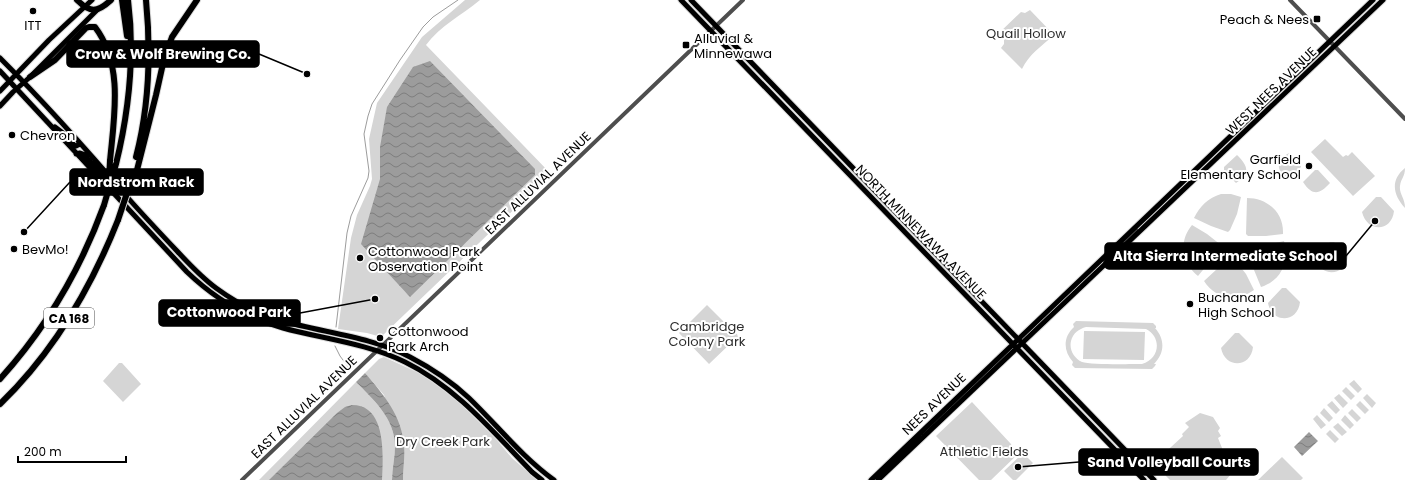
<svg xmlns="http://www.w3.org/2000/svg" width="1405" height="480" viewBox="0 0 1405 480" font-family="Poppins,sans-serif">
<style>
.green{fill:#d5d5d5;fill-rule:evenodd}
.water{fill:url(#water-waves)}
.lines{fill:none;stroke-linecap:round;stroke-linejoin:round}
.stream{stroke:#9c9c9c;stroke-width:1}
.major-casing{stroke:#dbdbdb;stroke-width:7}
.highway-casing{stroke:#dbdbdb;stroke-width:8}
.minor{stroke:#4e4e4e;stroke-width:4}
.major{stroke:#000;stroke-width:5}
.highway{stroke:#000;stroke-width:6}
.highway-bridge-casing{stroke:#dbdbdb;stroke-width:8;stroke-linecap:butt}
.highway-bridge{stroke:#000;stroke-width:6}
.poi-dot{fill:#000;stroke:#fff;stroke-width:1.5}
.labels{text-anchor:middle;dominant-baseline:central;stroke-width:4;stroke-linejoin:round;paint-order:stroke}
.shield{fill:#fff;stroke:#4c4c4c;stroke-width:1}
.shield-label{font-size:12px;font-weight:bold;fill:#000}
.poi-label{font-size:13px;fill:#000;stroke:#fff;text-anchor:start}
.park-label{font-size:13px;fill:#2c2c2c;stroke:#fff}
.street-label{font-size:13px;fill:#000;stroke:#fff}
.leader{fill:none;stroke:#000;stroke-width:1.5}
.callout-dot{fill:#000;stroke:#fff;stroke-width:1.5}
.callout{fill:#000;stroke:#000;stroke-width:1.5}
.callout-label{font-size:14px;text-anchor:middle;font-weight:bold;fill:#fff}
</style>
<defs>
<pattern id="water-waves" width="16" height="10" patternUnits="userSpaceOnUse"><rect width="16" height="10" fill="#9c9c9c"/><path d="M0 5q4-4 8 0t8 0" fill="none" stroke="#7d7d7d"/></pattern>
</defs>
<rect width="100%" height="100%" fill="#fff"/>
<path class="green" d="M465 0H480C462 15 440 26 426 45L551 174 381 337 367 333 338 329 351 238 357 215 370 186 372 179 369 139 377 103 422 37Z
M1030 10 1054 35C1042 46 1029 54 1022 69L1001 48 1004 44V39L998 34 1021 12 1025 13Z
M1325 139 1343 157 1346 155 1348 156 1352 152 1375 176 1353 196 1311 152Z
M1289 153 1301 166 1300 169 1288 180C1277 170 1274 162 1289 153Z
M1237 155C1248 166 1251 173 1236 183L1224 171V167Z
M1405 168C1405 177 1401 178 1400 186 1399 194 1405 198 1405 208 1393 195 1390 180 1405 168Z
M1315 170H1318L1330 183C1320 194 1313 197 1303 182Z
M1221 194H1231L1241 197 1237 214 1230 230 1228 232 1211 226 1194 218C1200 206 1208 198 1221 194Z
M1376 197H1381L1394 211C1392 232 1367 233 1362 212Z
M1247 198C1267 198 1284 212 1283 234L1266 236H1248L1246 234Z
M1192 225 1207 234 1221 245V248L1198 276C1182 263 1178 242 1192 225Z
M1284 241C1290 261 1281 281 1261 287L1254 270 1248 254 1250 251 1267 245Z
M1330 242H1334L1348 256C1345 277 1320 278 1315 257Z
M1232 260H1235L1246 274 1254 290C1237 302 1215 299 1204 281L1217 269Z
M1282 288H1286L1300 302C1298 323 1272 324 1268 303Z
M707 305 733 331 737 334 738 337 737 340 732 342 709 364 679 333Z
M1076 321 1153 323 1156 326V328H1155C1165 339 1165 353 1154 364H1156L1155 366 1152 369 1075 368 1072 365 1073 362C1063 351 1063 337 1074 327L1073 324ZM1086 327 1146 329C1162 337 1160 359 1142 364 1131 364 1090 365 1082 362 1074 358 1069 350 1071 341 1073 333 1079 329 1086 327Z
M1084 331 1145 332 1144 360 1083 359Z
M1235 333H1239L1253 347C1251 368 1225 369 1221 348Z
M384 357 421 374 456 399 495 438 512 458 537 480H403L404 446 384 395 365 373 379 359Z
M119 363H122L141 384 123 402 103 381Z
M1354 380 1362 389 1358 393 1349 384Z
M356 382C373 399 395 419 395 446 395 457 392 469 392 480H259Z
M1346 387 1355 396 1351 400 1342 391Z
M1339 394 1348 403 1343 408 1334 398Z
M1367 394 1376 403 1372 408 1363 398Z
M1332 401 1340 410 1336 414 1327 405Z
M1360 401 1369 410 1365 414 1356 405Z
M972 402 1011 444 1012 447 1018 454 991 480H979L936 436Z
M1324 408 1333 418 1329 422 1320 413Z
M1352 409 1361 418 1357 422 1348 413Z
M1200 413 1213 417 1220 428 1218 431 1221 436 1218 438 1232 473 1226 480H1170L1166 476 1158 459 1183 436 1182 434 1189 427 1185 423Z
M1317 415 1326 425 1321 429 1313 419Z
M1345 415 1354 425 1350 429 1341 420Z
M1338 423 1347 432 1342 436 1333 427Z
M1330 430 1339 439 1335 443 1326 434Z
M1023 453 1033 463 1016 480H1013L1004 471Z
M1282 457 1303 478 1301 480H1258Z"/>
<path class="water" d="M430 61 535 169V175L410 297 361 244 380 179V147L387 107 413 67Z
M365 373C384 395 402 416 404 446 405 457 403 469 403 480H392C392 469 395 457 395 446 395 419 373 399 356 382Z
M352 405C387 405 383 456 382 480H269L337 413 345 407Z
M1309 432 1318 441 1302 456 1294 447Z"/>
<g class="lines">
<path class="stream" d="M336 327 347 233 351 216 368 178 369 171 364 134 368 116 372 104 400 60 423 27 433 17 458 0
M335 346 340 356 349 368"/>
<g class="major-casing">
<path id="major" d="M681 0 1144 480
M691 0 1154 480
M0 58C45 103 87 150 128 198 144 216 160 233 177 251 189 264 201 277 216 288 235 302 256 313 279 320 323 333 370 336 410 357 431 368 451 381 469 398 497 425 522 457 554 480
M0 71 187 272C215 299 245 317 283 328 324 339 366 343 405 362 456 387 493 432 532 472L542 480
M0 91 49 40 92 0
M0 106 13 92 30 77 98 9
M55 127 63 133 74 145 76 146 80 144
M76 154 80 153 83 154 98 171 106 176
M871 480 1373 0
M878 480 1383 0"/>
</g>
<g class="highway-casing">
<path id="highway" d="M77 0C90 13 97 13 111 0
M122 0 127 36
M30 77 55 60 86 28 89 27H95C124 65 114 117 110 161
M136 157C149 107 151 52 146 0
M116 164C129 111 135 55 128 0
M130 184 137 170 156 95 164 59 172 37 197 0
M0 379C47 327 80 271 104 205
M0 404C53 353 91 288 118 220"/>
</g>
<path class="minor" d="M1290 0 1405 119
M1105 265V260L1136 230
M242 480 743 0"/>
<use href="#major" class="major"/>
<use href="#highway" class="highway"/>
<g class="highway-bridge-casing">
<path id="highway-bridge" d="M109 179 110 161
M104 205 116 164
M118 220 130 184"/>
</g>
<use href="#highway-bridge" class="highway-bridge"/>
</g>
<g class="poi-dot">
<circle cx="33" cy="11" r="4"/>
<rect x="1313" y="15" width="8" height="8" rx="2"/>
<rect x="682" y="41" width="8" height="8" rx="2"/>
<circle cx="12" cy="135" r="4"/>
<circle cx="1309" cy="166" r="4"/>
<circle cx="14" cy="249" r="4"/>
<circle cx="360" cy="258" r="4"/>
<circle cx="1190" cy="304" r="4"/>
<circle cx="380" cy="338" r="4"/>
</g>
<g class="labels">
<rect class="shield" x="44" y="308" width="50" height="20" rx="3"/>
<g class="shield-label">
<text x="69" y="318">CA 168</text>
</g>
<g class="poi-label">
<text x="1309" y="19" text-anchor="end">Peach &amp; Nees</text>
<text x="33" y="25" text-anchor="middle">ITT</text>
<text x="694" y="38">Alluvial &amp;<tspan x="694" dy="15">Minnewawa</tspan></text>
<text x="20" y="135">Chevron</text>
<text x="1301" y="159" text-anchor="end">Garfield<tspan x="1301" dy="15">Elementary School</tspan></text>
<text x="22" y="249">BevMo!</text>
<text x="368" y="251">Cottonwood Park<tspan x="368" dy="15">Observation Point</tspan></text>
<text x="1198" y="297">Buchanan<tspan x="1198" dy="15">High School</tspan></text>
<text x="388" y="331">Cottonwood<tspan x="388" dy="15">Park Arch</tspan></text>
</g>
<g class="park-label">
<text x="1026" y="33">Quail Hollow</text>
<text x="707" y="326">Cambridge<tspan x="707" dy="15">Colony Park</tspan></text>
<text x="443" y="441">Dry Creek Park</text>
<text x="984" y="451">Athletic Fields</text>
</g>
<g class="street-label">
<text transform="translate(1271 91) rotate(-44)">WEST NEES AVENUE</text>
<text transform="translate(538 183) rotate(-44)">EAST ALLUVIAL AVENUE</text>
<text transform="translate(921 232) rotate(46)">NORTH MINNEWAWA AVENUE</text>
<text transform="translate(934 404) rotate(-44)">NEES AVENUE</text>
<text transform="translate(304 407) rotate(-44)">EAST ALLUVIAL AVENUE</text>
</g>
</g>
<path class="leader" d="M307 74L259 54M24 232L70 182M1375 221L1346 256M375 299L300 313M1018 467L1079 462"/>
<g class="callout-dot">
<circle cx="307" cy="74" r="4"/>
<circle cx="24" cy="232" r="4"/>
<circle cx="1375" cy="221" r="4"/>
<circle cx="375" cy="299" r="4"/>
<circle cx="1018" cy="467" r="4"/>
</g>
<g class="callout">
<rect x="67" y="41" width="192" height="26" rx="4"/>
<rect x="70" y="169" width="133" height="26" rx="4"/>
<rect x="1105" y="243" width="241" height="26" rx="4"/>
<rect x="159" y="300" width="141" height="26" rx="4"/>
<rect x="1079" y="449" width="179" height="26" rx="4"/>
</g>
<g class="callout-label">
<text x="163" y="59">Crow &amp; Wolf Brewing Co.</text>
<text x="136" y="187">Nordstrom Rack</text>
<text x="1225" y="261">Alta Sierra Intermediate School</text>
<text x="229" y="317">Cottonwood Park</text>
<text x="1169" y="467">Sand Volleyball Courts</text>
</g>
<path d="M18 456v6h108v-6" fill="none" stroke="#000000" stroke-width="2"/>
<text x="24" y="456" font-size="12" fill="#000000" stroke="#ffffff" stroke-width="3" paint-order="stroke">200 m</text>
</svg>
